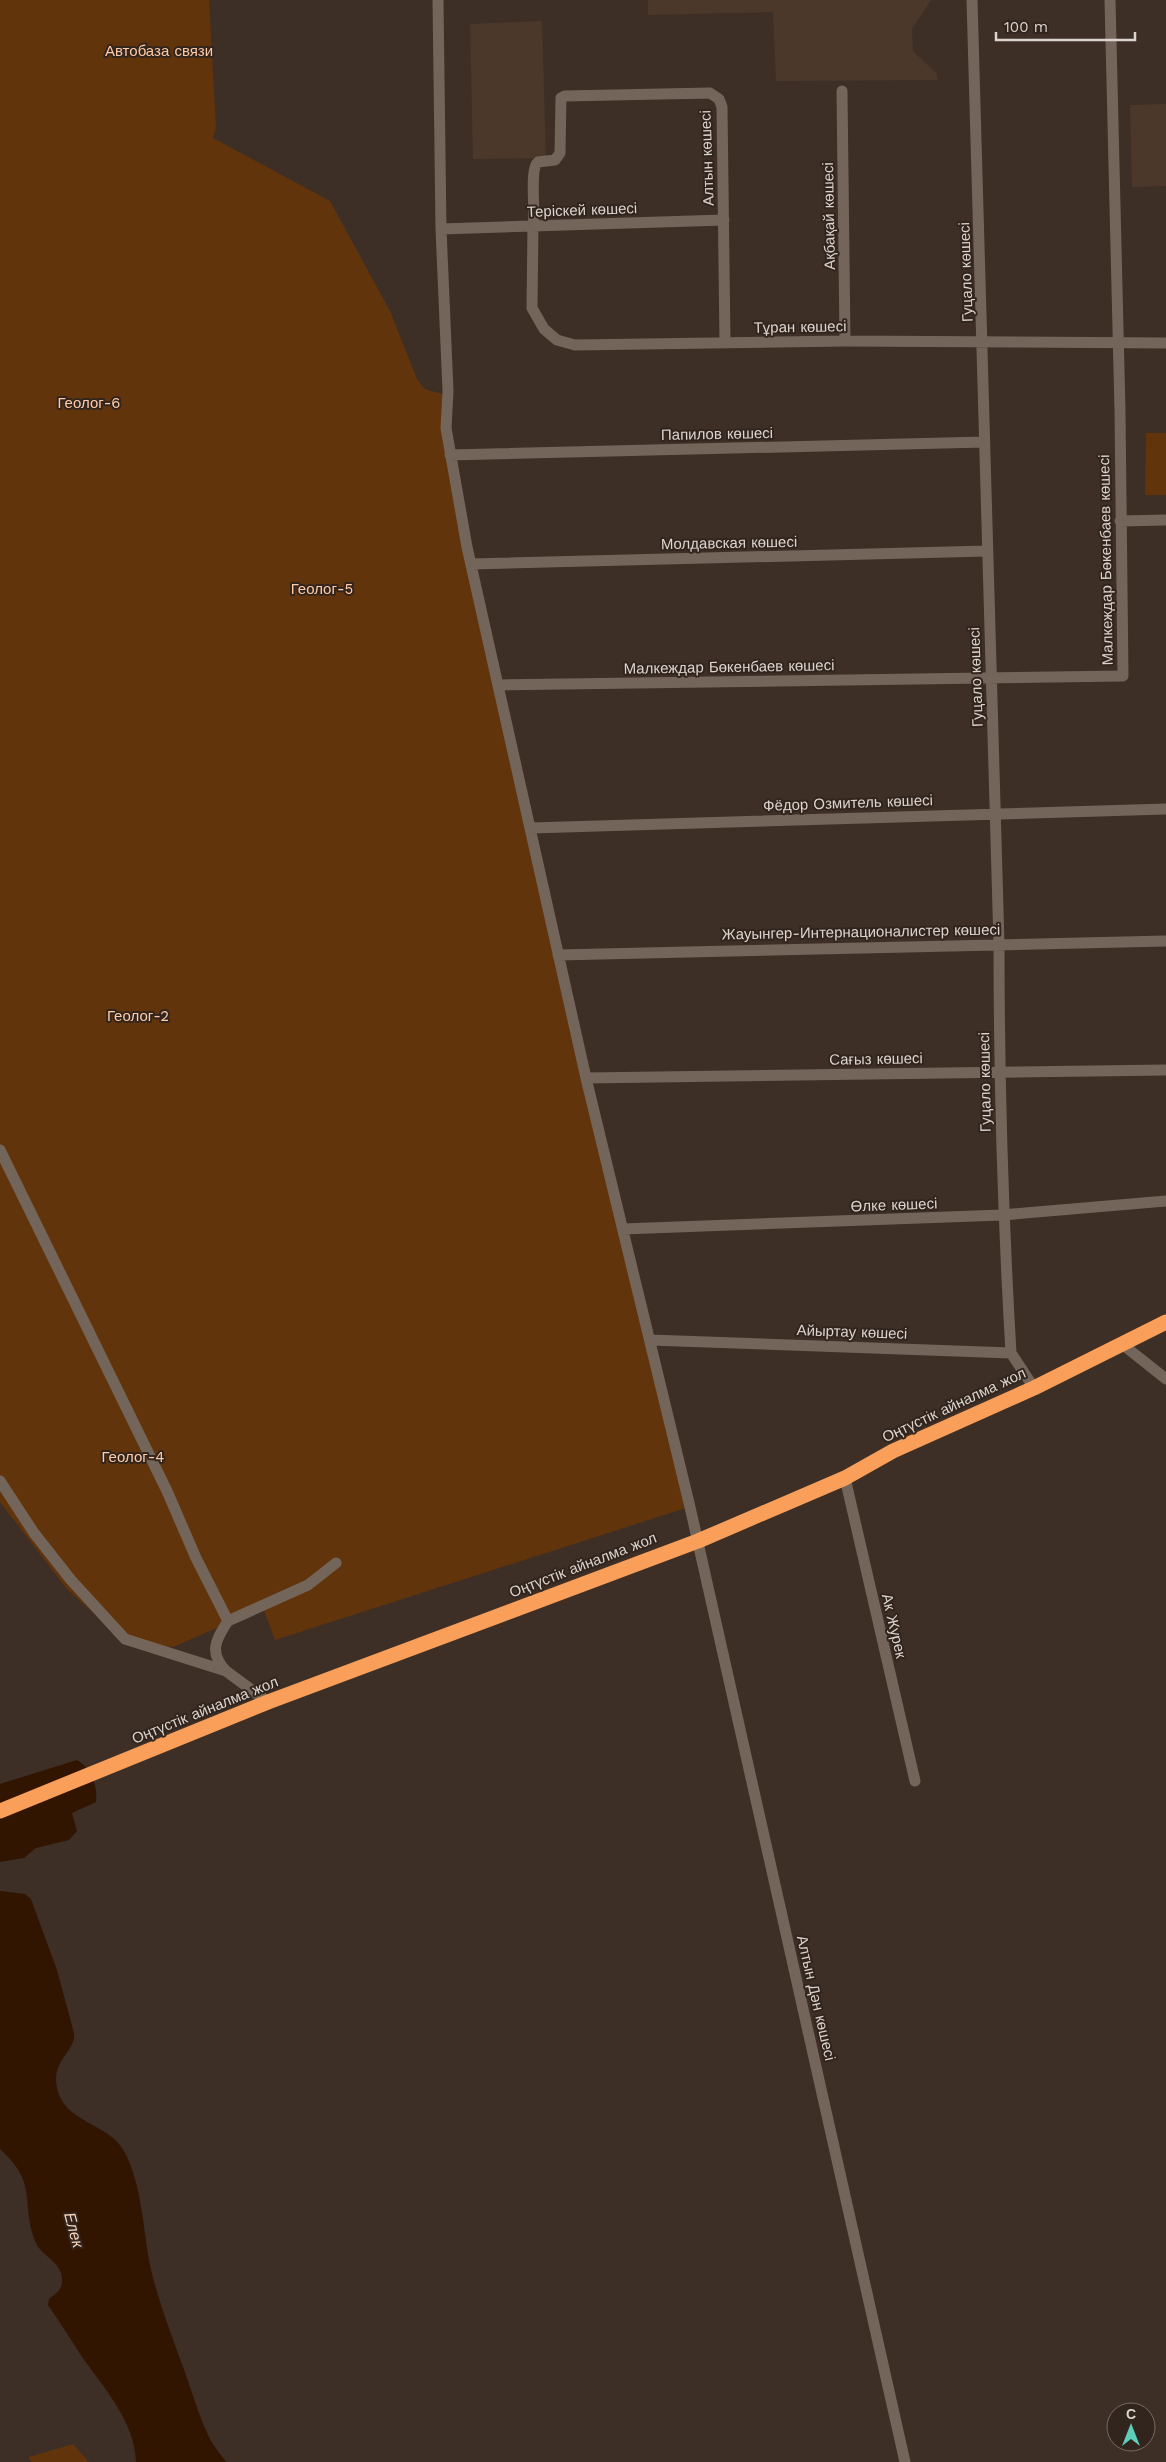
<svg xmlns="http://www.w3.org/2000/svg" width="1166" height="2462" viewBox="0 0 1166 2462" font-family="'Work Sans',sans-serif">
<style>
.built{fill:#4b382a}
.green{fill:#62340c}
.water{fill:#311500}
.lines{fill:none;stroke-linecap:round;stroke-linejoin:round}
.minor{stroke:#74655a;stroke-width:11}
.highway{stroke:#fa9f59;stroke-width:15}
.labels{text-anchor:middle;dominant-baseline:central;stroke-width:4;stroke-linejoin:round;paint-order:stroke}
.park-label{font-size:15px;fill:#ffcba7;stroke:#32251d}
.street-label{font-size:15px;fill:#dcd4ce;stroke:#32251d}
.water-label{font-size:16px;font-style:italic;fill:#f7d4bc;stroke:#32251d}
</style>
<rect width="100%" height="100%" fill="#3d2f26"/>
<path class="built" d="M648 0H931L912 29 913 51 937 74V80L776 81 773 12 648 15Z
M542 21 546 158 473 159 470 24Z
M1166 104V186L1132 187 1130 105Z"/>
<path class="green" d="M0 0H209L216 128 213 138 330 201 390 311 417 379 425 389 442 394 444 402 445 446 689 1507 275 1640 263 1608 173 1647 124 1641 67 1589 0 1502Z
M1146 433H1166V495H1145Z
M73 2444 89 2462H31L29 2457Z"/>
<path class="water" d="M77 1760C91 1768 98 1786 96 1802L72 1813 77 1831 69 1840 36 1848 24 1858 0 1862V1784Z
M0 1891 25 1894 31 1899 57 1970 74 2033C76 2052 51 2059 57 2088 64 2123 109 2123 124 2151 142 2184 143 2229 150 2265 157 2297 169 2328 180 2359 190 2384 197 2412 209 2437 213 2446 221 2454 226 2462H136C135 2422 104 2388 82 2357 71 2340 60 2322 48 2305L49 2299C55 2294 62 2290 62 2281 63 2261 41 2257 35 2241 20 2200 39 2185 0 2149Z"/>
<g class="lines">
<path class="minor" d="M438 0 441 229 448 391 446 428 467 547 586 1078 690 1507 905 2462
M972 0 999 944C999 1081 1003 1217 1011 1353
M842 91 845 341
M441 229 724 220
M725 343 722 107 719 99 710 93 565 96 561 98 560 153 555 160 538 162C529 169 536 212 533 226L532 308 544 329 557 340 575 345 845 341 1166 343
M450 455 984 442
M1120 521 1166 520
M471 564 987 551
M499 685 1123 676 1120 411 1110 0
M531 828 1166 809
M558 955 1166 941
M586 1078 1166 1070
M0 1150 167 1491 196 1558 228 1621 308 1585 336 1563
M623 1229 1002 1215 1166 1201
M650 1340 1011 1353 1034 1388
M1122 1344 1166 1379
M845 1478 915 1781
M0 1481 34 1533 71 1580 125 1639 226 1671 268 1702
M226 1671C209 1653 215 1640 228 1621"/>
<path class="highway" d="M0 1811 268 1702 698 1541 845 1478 893 1451 1034 1388 1166 1322"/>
</g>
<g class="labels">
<g class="park-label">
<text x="159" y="51">Автобаза связи</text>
<text x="89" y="403">Геолог-6</text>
<text x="322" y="589">Геолог-5</text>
<text x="138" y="1016">Геолог-2</text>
<text x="133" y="1457">Геолог-4</text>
</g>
<g class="street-label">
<text transform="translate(707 158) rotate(-92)">Алтын көшесі</text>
<text transform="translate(582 210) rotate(-2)">Теріскей көшесі</text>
<text transform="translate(829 216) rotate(-91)">Ақбақай көшесі</text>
<text transform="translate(966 272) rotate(-92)">Гуцало көшесі</text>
<text transform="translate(800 327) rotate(-1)">Тұран көшесі</text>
<text transform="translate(717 434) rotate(-1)">Папилов көшесі</text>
<text transform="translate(729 543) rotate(-1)">Молдавская көшесі</text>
<text transform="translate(1106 560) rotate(-91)">Малкеждар Бөкенбаев көшесі</text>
<text transform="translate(729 667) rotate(-1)">Малкеждар Бөкенбаев көшесі</text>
<text transform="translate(976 677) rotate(-92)">Гуцало көшесі</text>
<text transform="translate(848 803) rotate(-2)">Фёдор Озмитель көшесі</text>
<text transform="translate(861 932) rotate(-1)">Жауынгер-Интернационалистер көшесі</text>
<text transform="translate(876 1059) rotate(-1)">Сағыз көшесі</text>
<text transform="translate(985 1082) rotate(-91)">Гуцало көшесі</text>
<text transform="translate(894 1205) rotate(-2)">Өлке көшесі</text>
<text transform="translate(852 1332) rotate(2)">Айыртау көшесі</text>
<text transform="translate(954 1405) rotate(-25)">Оңтүстік айналма жол</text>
<text transform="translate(583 1565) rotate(-21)">Оңтүстік айналма жол</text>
<text transform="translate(894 1626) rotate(77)">Ак Журек</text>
<text transform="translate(205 1710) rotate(-22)">Оңтүстік айналма жол</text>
<text transform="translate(816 1998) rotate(77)">Алтын Дән көшесі</text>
</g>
<g class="water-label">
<text transform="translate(74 2230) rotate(75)">Елек</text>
</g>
</g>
<g transform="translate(1131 2427)"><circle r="24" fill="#32251d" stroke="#766b64"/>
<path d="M0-4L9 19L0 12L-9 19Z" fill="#5cceba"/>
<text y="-8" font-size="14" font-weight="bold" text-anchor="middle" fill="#dcd4ce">С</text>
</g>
<path d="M996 32v8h139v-8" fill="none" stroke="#dcd4ce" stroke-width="2.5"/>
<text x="1004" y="32" font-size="15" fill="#dcd4ce" stroke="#32251d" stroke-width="4" paint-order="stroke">100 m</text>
</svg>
